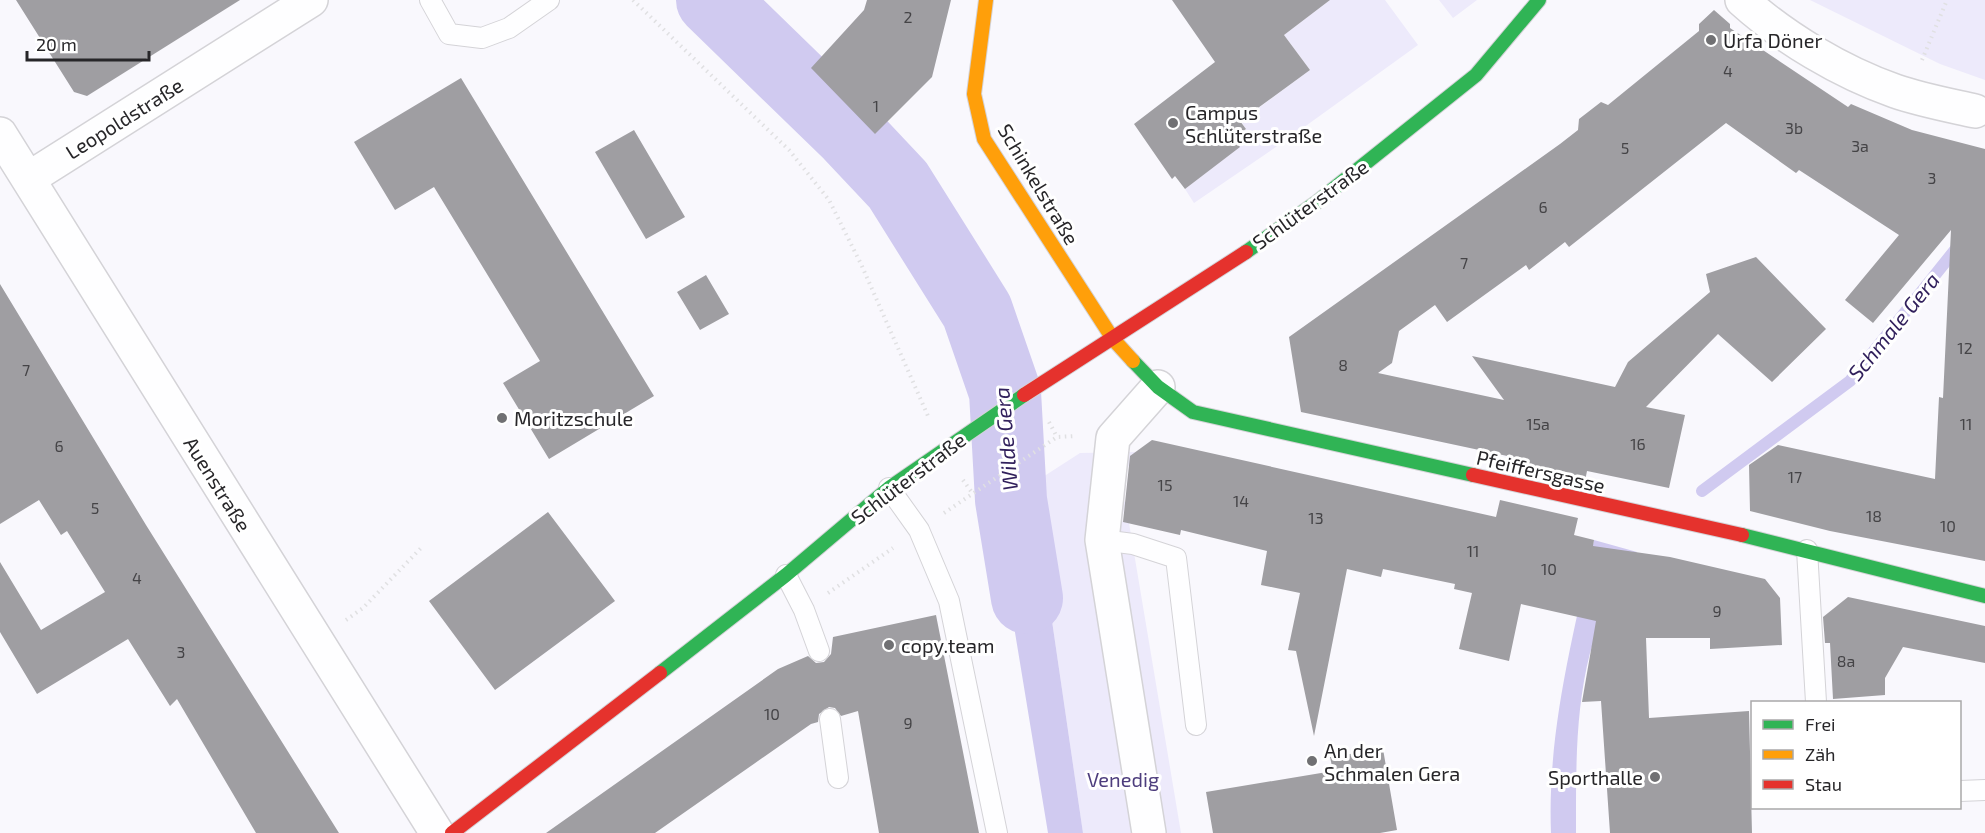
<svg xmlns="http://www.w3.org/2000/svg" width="1985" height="833" viewBox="0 0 1985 833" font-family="'Exo 2',sans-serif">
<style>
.green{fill:#edeafb}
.water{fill:#d0caf0}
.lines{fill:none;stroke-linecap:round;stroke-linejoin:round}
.stream{stroke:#d0caf0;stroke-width:12}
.river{stroke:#d0caf0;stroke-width:72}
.building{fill:#9f9ea2}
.lane-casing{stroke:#d4d3d7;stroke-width:22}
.street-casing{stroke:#d4d3d7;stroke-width:36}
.fast-casing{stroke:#d4d3d7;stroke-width:16}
.slow-casing{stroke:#d4d3d7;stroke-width:16}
.jam-casing{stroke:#d4d3d7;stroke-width:16}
.path{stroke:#e0e0e2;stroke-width:4;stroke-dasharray:1.5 4.5;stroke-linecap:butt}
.lane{stroke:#fefeff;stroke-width:20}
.street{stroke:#fefeff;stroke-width:33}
.fast{stroke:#30b455;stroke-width:14}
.slow{stroke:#ff9f0a;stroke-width:14}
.jam{stroke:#e5322d;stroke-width:14}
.poi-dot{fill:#707073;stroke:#fff;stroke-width:2}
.labels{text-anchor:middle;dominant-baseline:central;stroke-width:6;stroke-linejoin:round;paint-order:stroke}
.number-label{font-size:16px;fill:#454447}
.poi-label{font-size:20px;fill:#272629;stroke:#fff;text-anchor:start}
.street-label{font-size:20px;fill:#272629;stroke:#fff}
.park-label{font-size:20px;fill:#4d3d7d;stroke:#fff}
.water-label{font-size:21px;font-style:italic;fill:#31205c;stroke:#fff}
</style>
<rect width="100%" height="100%" fill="#f9f8fd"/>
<path class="green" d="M1330 0H1385L1418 45 1289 138 1194 203 1185 189 1239 147 1233 138 1246 129 1241 121 1310 70 1284 35Z
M1439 0H1477L1453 18Z
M1810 0H1985V80L1940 64Z
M1136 452 1133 467 1126 466 1119 500 1126 502 1121 521 1129 523 1181 833H1083L1032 484 1080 453Z"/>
<path class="water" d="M1032 484 1083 833H1048L995 511Z
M1594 540 1637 552C1620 585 1600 618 1590 653 1575 711 1576 774 1576 833H1551C1547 733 1573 636 1594 540Z"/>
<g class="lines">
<path class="stream" d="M1702 491 1850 381 1959 245"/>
<path class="river" d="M712 0 850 134 898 185 977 311 1005 392 1011 500 1027 598"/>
</g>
<path class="building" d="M16 0H240L87 96 74 92Z
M867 0H951L932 77 875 134 811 68 864 10Z
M1172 0H1330L1284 35 1310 70 1240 121 1246 129 1233 138 1240 147 1185 189 1175 176 1172 179 1134 124 1215 62Z
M1714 10 1730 24V28L1848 107 1851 104 1912 130 1985 149V561L1830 531 1750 511 1749 465 1778 445 1935 479 1939 397 1943 398 1951 230 1873 323 1845 300 1899 235 1799 170 1796 173 1726 123 1569 247 1565 242 1529 270 1526 265 1447 322 1435 305 1399 331 1392 363 1378 373 1504 400 1472 356 1615 387 1628 362 1710 292 1706 274 1756 257 1826 329 1772 382 1718 334 1646 407 1685 415 1669 488 1587 471 1585 481 1510 464 1512 457 1301 412 1289 337 1560 144 1578 130 1579 119 1601 102 1608 105 1699 31V24Z
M461 78 654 396 549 459 503 383 540 361 434 187 395 210 354 142Z
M634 130 685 217 646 239 595 152Z
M706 275 729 314 700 330 677 292Z
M0 284 146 525 339 833H256L177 699 170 706 128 639 37 694 0 632V562L41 630 105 592 67 531 61 535 39 500 0 524Z
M1152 440 1496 517 1500 500 1578 518 1574 535 1594 540 1593 546 1670 557 1765 579 1780 598 1782 645 1710 649V638H1646L1649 718 1749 711 1752 833H1610L1601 701 1582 702 1596 621 1521 604 1509 661 1459 649 1472 593 1454 589 1455 584 1383 569 1381 577 1347 569 1314 736 1296 651 1288 650 1300 593 1261 585 1267 551 1181 530 1180 535 1123 522 1130 456Z
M548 512 615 601 495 690 429 601Z
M1848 597 1985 626V663L1903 647 1885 678V695L1833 699 1830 643H1825L1823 617Z
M936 615 979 833H879L858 711 841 716 835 708 829 707 819 714 818 722 811 724 655 833H546L778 669 808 656 816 663 824 662 831 654 833 637Z
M1383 749 1397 830 1380 833H1213L1206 792 1333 771 1330 757Z"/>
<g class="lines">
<g class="lane-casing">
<path id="lane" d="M430 0 449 34 482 38 509 28 549 0
M889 488 919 530 949 601 997 833
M1102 540 1133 544 1176 558 1196 725
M1807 550 1816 702
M786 575 804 610 819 651
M830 719 838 778
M1960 791 1985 790"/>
</g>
<g class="street-casing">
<path id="street" d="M1742 0C1784 38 1841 72 1895 91 1921 100 1948 105 1975 111
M0 134 437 833
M28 179 311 0
M1149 833 1102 540 1113 438 1158 387"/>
</g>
<g class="fast-casing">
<path id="fast" d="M1246 252 1317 202 1476 75 1539 0
M1133 361 1158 387 1193 412 1473 475
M1742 535 1985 596
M660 673 786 575 889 488 1024 395"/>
</g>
<g class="slow-casing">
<path id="slow" d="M986 0 974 94 984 139 1113 339 1133 361"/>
</g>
<g class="jam-casing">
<path id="jam" d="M1024 395 1246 252
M1473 475 1742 535
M452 833 660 673"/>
</g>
<path class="path" d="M633 0 789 150 829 200 861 264 928 416
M1922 60 1947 0
M1049 422 1057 437
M963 480 973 494
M944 513 1057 437 1075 436
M828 593 893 548
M346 620 363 608 421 548"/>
<use href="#lane" class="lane"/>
<use href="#street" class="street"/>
<use href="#fast" class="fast"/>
<use href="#slow" class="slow"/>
<use href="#jam" class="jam"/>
</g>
<g class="poi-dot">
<circle cx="1711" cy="40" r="6"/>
<circle cx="1173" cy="123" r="6"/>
<circle cx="502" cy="418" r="6"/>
<circle cx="889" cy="645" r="6"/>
<circle cx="1312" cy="761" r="6"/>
<circle cx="1655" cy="777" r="6"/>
</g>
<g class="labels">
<g class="number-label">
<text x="908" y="16">2</text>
<text x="1728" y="70">4</text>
<text x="876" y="105">1</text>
<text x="1794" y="127">3b</text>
<text x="1860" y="145">3a</text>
<text x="1625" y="147">5</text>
<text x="1932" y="177">3</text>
<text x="1543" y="206">6</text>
<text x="1464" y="262">7</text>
<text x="1965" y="347">12</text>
<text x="1343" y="364">8</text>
<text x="26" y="369">7</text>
<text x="1538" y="423">15a</text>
<text x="1966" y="423">11</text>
<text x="1638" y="443">16</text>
<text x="59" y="445">6</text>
<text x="1795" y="476">17</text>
<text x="1165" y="484">15</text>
<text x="1241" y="500">14</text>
<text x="95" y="507">5</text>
<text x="1874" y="515">18</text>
<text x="1316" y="517">13</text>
<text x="1948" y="525">10</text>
<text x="1473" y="550">11</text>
<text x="1549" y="568">10</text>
<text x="137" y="577">4</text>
<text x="1717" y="610">9</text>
<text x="181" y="651">3</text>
<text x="1846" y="660">8a</text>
<text x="772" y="713">10</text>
<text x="908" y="722">9</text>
</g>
<g class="poi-label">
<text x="1723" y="40">Urfa Döner</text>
<text x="1185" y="112">Campus<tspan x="1185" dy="23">Schlüterstraße</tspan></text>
<text x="514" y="418">Moritzschule</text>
<text x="901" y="645">copy.team</text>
<text x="1324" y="750">An der<tspan x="1324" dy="23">Schmalen Gera</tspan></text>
<text x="1643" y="777" text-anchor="end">Sporthalle</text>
</g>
<g class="street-label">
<text transform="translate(124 118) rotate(-32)">Leopoldstraße</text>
<text transform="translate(1039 184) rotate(59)">Schinkelstraße</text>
<text transform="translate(1310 204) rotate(-36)">Schlüterstraße</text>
<text transform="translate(1541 471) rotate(13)">Pfeiffersgasse</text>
<text transform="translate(908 478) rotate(-37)">Schlüterstraße</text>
<text transform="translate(218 484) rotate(58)">Auenstraße</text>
</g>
<g class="park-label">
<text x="1123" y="779">Venedig</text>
</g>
<g class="water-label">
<text transform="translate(1893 326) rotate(-51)">Schmale Gera</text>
<text transform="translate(1005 439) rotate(-95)">Wilde Gera</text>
</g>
</g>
<rect x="1751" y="701" width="210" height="108" fill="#ffffff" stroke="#a9a8a9" stroke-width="1.5"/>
<rect x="1763" y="720" width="30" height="9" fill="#30b455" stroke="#a9a8a9" stroke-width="1.5"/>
<text x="1805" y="731" font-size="18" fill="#272629">Frei</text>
<rect x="1763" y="750" width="30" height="9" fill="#ff9f0a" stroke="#a9a8a9" stroke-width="1.5"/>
<text x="1805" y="761" font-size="18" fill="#272629">Zäh</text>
<rect x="1763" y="780" width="30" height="9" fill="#e5322d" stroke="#a9a8a9" stroke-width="1.5"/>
<text x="1805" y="791" font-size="18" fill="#272629">Stau</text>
<path d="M27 51v9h122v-9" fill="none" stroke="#272629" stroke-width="3"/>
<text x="36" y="51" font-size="18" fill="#272629" stroke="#ffffff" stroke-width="4.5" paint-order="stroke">20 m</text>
</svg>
